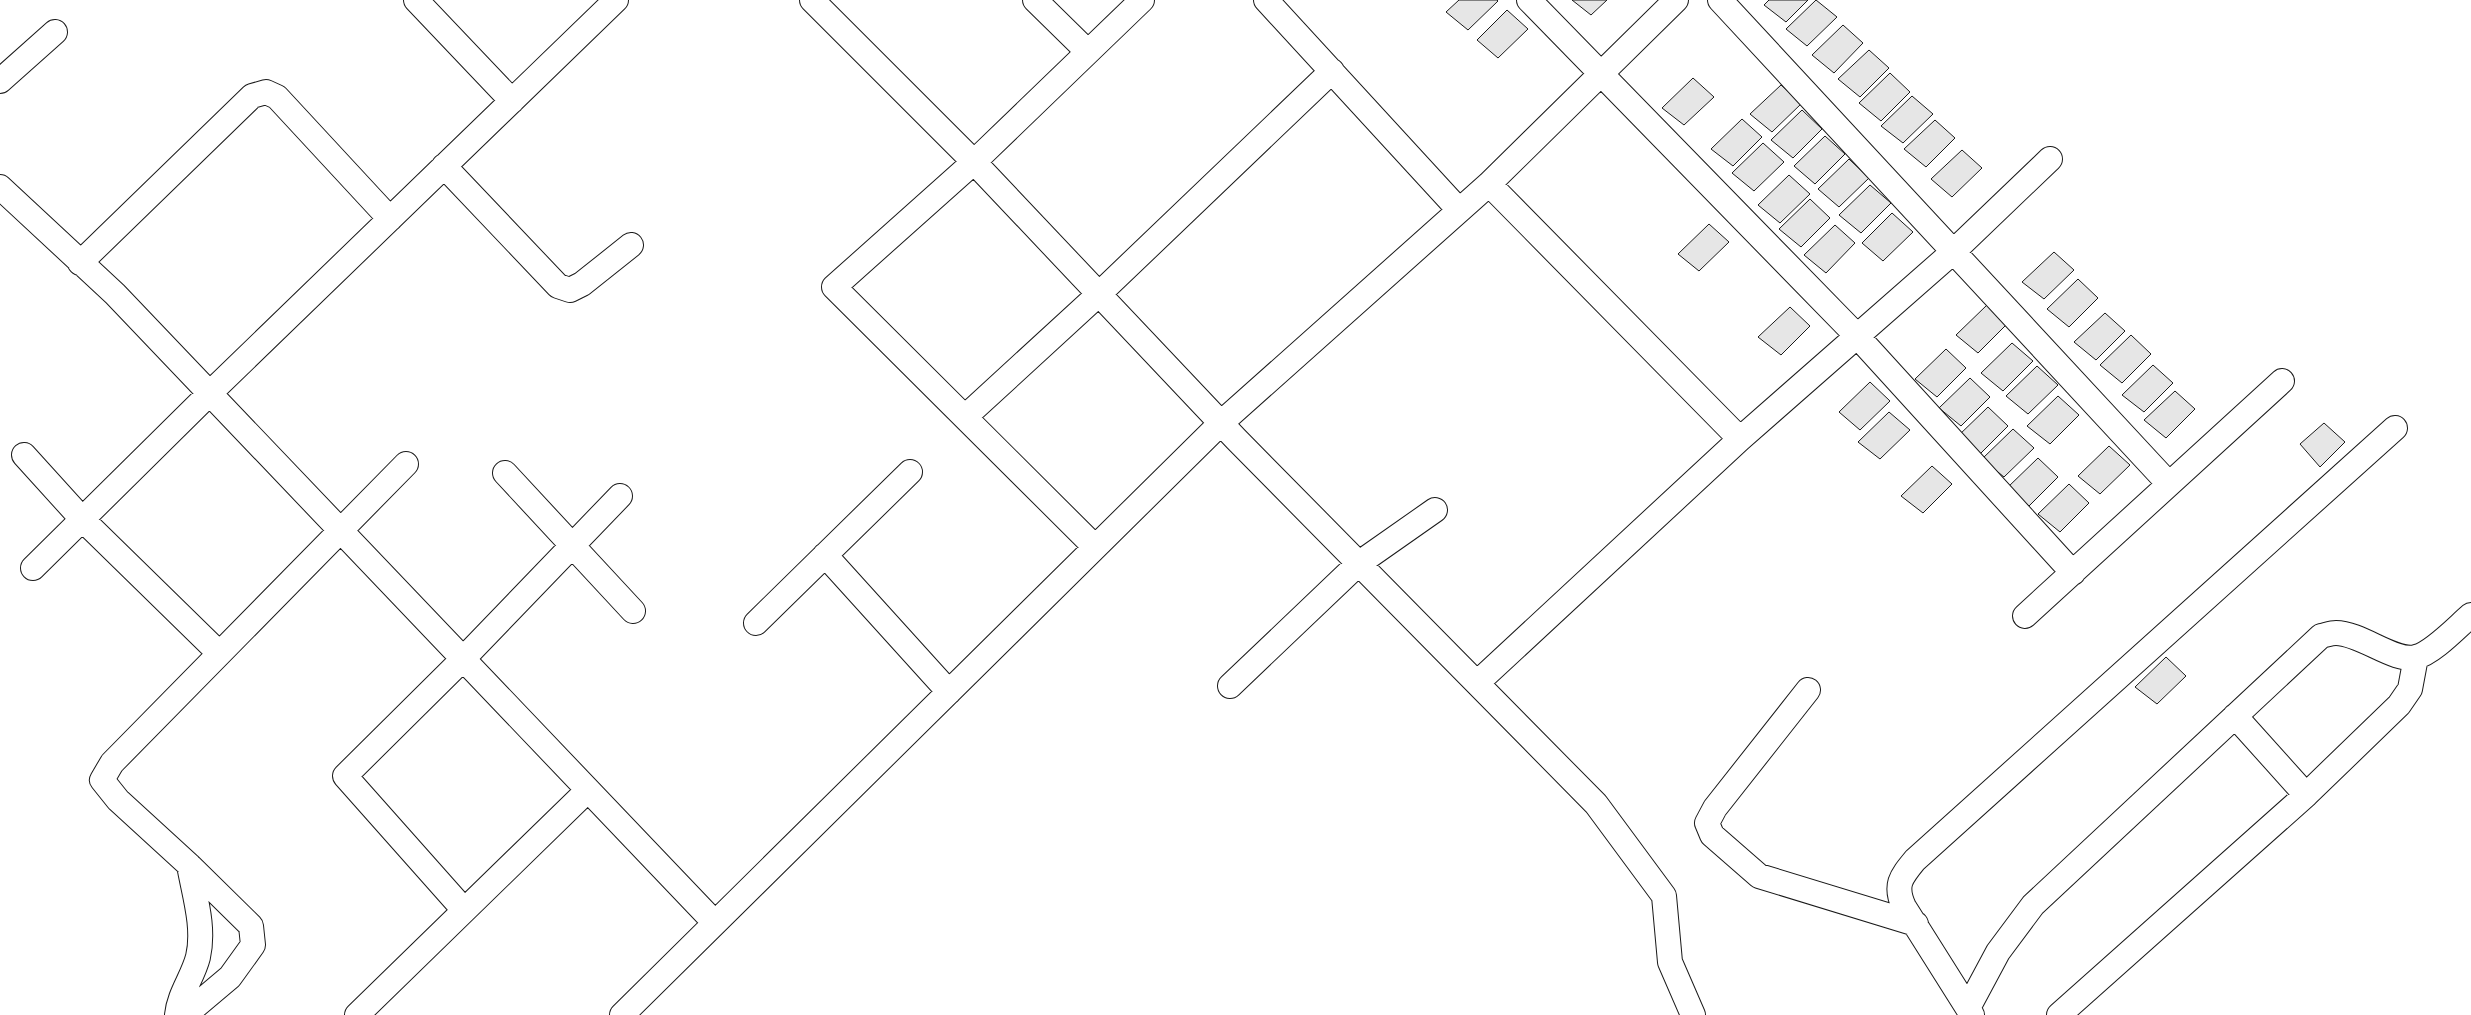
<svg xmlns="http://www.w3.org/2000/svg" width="2471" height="1015" viewBox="0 0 2471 1015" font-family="Montserrat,sans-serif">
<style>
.building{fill:#e6e6e6;stroke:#1a1a1a}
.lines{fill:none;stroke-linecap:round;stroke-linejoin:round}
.minor-casing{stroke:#1a1a1a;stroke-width:26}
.minor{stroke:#fff;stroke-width:24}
</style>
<rect width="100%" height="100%" fill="#fff"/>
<path class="building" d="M1459 0H1497L1498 1 1468 30 1446 12Z
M1572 0H1607L1591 15Z
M1769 0H1808L1786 22 1764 5Z
M1816 0 1837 17 1807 46 1786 29Z
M1507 10 1528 29 1498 58 1477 40Z
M1843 25 1863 43 1834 73 1812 55Z
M1869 50 1889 68 1860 97 1838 79Z
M1890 73 1910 92 1881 121 1859 103Z
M1693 78 1714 97 1684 125 1662 108Z
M1781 85 1802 103 1772 132 1750 114Z
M1912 96 1933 114 1903 143 1881 126Z
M1802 110 1822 129 1793 158 1771 140Z
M1742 119 1762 137 1733 166 1711 149Z
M1935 120 1955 138 1926 167 1904 149Z
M1825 136 1845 154 1815 184 1794 166Z
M1763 143 1784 162 1754 191 1732 173Z
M1962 150 1982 168 1952 197 1931 179Z
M1849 159 1869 178 1839 207 1818 189Z
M1789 175 1810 194 1780 223 1758 205Z
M1870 185 1891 203 1861 233 1839 215Z
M1810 199 1830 218 1801 247 1779 229Z
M1892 213 1913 232 1883 261 1862 243Z
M1709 224 1729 242 1699 271 1678 254Z
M1835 225 1855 243 1826 273 1804 255Z
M2054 252 2074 270 2044 299 2022 282Z
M2078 279 2098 298 2069 327 2047 309Z
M1987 305 2007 324 1978 353 1956 335Z
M1790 307 1810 326 1781 355 1758 337Z
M2105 313 2125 331 2096 360 2074 342Z
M2131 335 2151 354 2122 383 2100 365Z
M2012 343 2033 361 2003 391 1981 373Z
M1946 349 1966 368 1937 397 1915 379Z
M2153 365 2173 383 2144 412 2122 395Z
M2037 366 2058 385 2028 414 2006 396Z
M1970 378 1990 397 1961 426 1939 408Z
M1870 382 1890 401 1860 430 1839 412Z
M2175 391 2195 409 2166 438 2144 420Z
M2058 396 2079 415 2050 444 2027 426Z
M1988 407 2008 426 1979 455 1957 437Z
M1889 412 1910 430 1880 459 1858 442Z
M2324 423 2345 442 2320 467 2300 444Z
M2013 429 2034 448 2004 477 1982 459Z
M2109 446 2130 465 2100 494 2078 476Z
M2038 458 2058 477 2029 506 2007 488Z
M1932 466 1952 484 1923 513 1901 496Z
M2069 484 2089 503 2060 532 2038 514Z
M2166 657 2186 676 2157 704 2135 687Z"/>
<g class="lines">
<g class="minor-casing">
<path id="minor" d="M416 0 512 101
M812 0 974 162 1236 439 1596 804 1664 896 1670 962 1693 1015
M1035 0 1088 52
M1266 0 1459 210
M1529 0 1858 337 2073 573
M1720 0 2169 484
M0 81 55 32
M444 166 558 286 570 290 582 284 631 245
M1489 184 1740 439 1953 252 2050 159
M0 187 115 294 715 923
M80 263 252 96 266 92 277 97 390 219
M965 417 1099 294 1332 71
M24 455 82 519 219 653
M505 473 633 611
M1095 547 834 287 974 162 1142 0
M825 555 949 692
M33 568 210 393 616 0
M2025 616 2282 381
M756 623 910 472
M1477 683 1740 439
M1230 686 1358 564 1435 510
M1808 690 1715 808 1707 823 1712 835 1759 876 1916 924
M2235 716 2306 795
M464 910 345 776 463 659 620 496
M1968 1008 1998 952 2033 905 2321 636C2326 635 2331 633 2336 633 2361 633 2395 663 2416 657 2433 653 2458 626 2471 615
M177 1015C179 994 193 977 198 957 205 927 194 894 189 865
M185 1015 230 977 253 945 251 926 189 865 118 800 102 780 112 763 406 464
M357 1015 588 790
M622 1015 1221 423 1489 184 1676 0
M1972 1015 1904 907C1894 885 1901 877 1915 860L2395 428
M2059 1015 2306 795 2399 705 2410 689 2416 657"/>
</g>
<use href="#minor" class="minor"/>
</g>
</svg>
